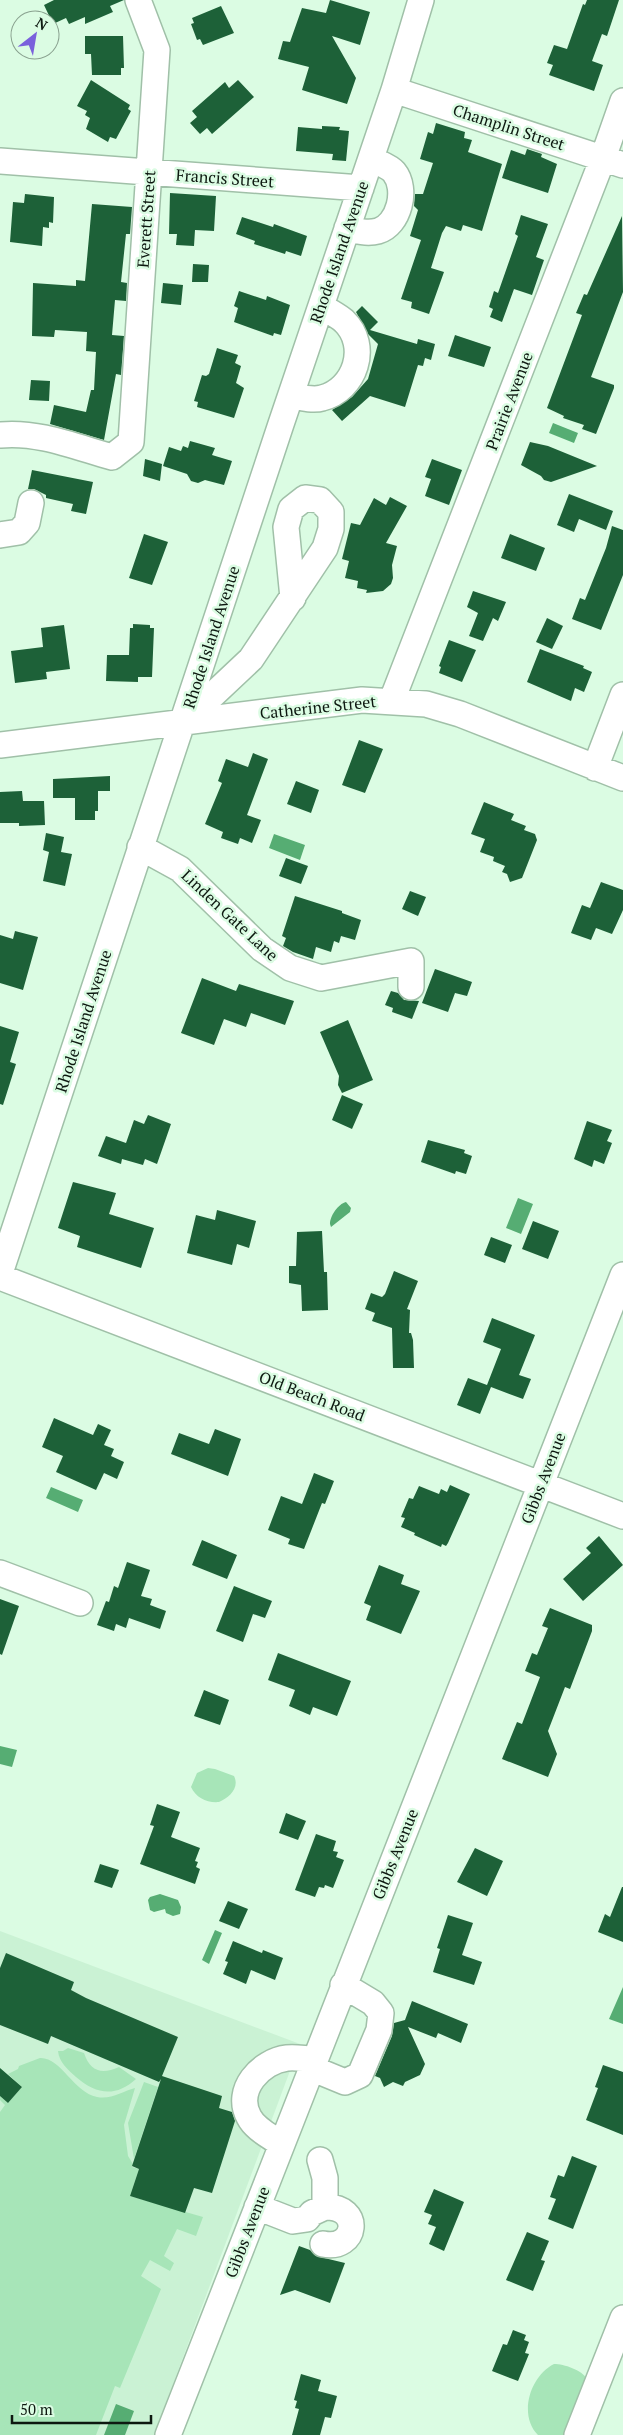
<svg xmlns="http://www.w3.org/2000/svg" width="623" height="2435" viewBox="0 0 623 2435" font-family="'PT Serif',serif">
<style>
.built{fill:#caf2d4}
.green{fill:#a7e5b8}
.water{fill:#56ad73}
.building{fill:#1d6138}
.lines{fill:none;stroke-linecap:round;stroke-linejoin:round}
.minor-casing{stroke:#a0c0a8;stroke-width:28}
.minor{stroke:#fff;stroke-width:25}
.labels{text-anchor:middle;dominant-baseline:central;stroke-width:5;stroke-linejoin:round;paint-order:stroke}
.street-label{font-size:16px;fill:#0d1810;stroke:#dbfce3}
</style>
<rect width="100%" height="100%" fill="#dbfce3"/>
<path class="built" d="M0 1931 300 2044 154 2435H0Z"/>
<path class="green" d="M208 1768 215 1769 234 1776C240 1788 229 1798 219 1802 207 1803 196 1798 191 1787L197 1773Z
M68 2048 84 2053C90 2071 101 2075 119 2067L136 2079C115 2098 96 2094 76 2077 68 2070 59 2062 58 2051H63Z
M40 2058C61 2057 73 2092 97 2097 111 2100 123 2091 135 2088L124 2125 128 2156 133 2164 132 2167 139 2169 130 2196 203 2217 196 2236 177 2229 164 2256 174 2263 170 2271 150 2260 141 2276 161 2289 120 2388 115 2386 96 2435H0V2112L5 2105 0 2100V2096L8 2103 22 2087 8 2074 18 2069 19 2066Z
M144 2082 158 2087 134 2159 128 2123Z
M554 2364C564 2364 582 2370 587 2379L565 2435H538C518 2415 530 2376 554 2364Z"/>
<path class="water" d="M553 423 578 433 574 443 549 433Z
M274 834 305 845 300 860 269 848Z
M518 1198 533 1204 521 1234 506 1228Z
M346 1202 351 1208 350 1212 331 1227 330 1224C330 1216 338 1204 346 1202Z
M51 1487 83 1500 78 1512 46 1498Z
M0 1746 17 1750 12 1767 0 1764Z
M160 1894 178 1900 181 1907 180 1914 173 1916 166 1913 165 1909 154 1912 150 1910 148 1900 150 1897Z
M215 1930 222 1933 209 1964 202 1960Z
M623 1987V2024L609 2019Z
M116 2404 134 2411 125 2435H104Z"/>
<path class="building" d="M54 0H124L110 6 113 12 85 24V17L69 24 66 18 53 24 44 5Z
M330 0 370 12 360 45 332 36 356 78 347 104 302 90 309 67 278 59 283 41 290 42 302 8 326 13Z
M587 0H619L607 36 602 34 592 61 603 65 594 91 549 75 553 65 547 63 554 45 567 49 583 4 585 5Z
M221 6 234 33 203 45 200 39 197 40 191 24 194 23 192 18Z
M85 36H123L124 68H121V75H92L91 54H85Z
M91 80 130 105 128 109 131 111 116 139 110 137 108 142 86 129 90 118 85 115 87 111 77 106Z
M238 80 254 97 212 134 207 128 200 134 190 123 197 117 192 111 225 82 229 88Z
M436 123 465 132 464 138 472 140 468 152 502 164 482 231 463 225 461 231 446 226 442 233 431 268 444 272 429 314 411 308 412 302 401 299 421 240 410 236 418 210 414 206 415 194H423L433 163 420 159 428 132 433 134Z
M322 126 340 127 339 130 349 131 346 161 332 160 333 154 296 151 298 127 322 129Z
M527 149 542 154 541 157 557 164 548 193 502 178 511 150 525 155Z
M170 193 216 196 214 231 195 230 194 246 176 245 177 234H169Z
M25 194 54 197 53 223 49 222V228L43 227 42 246 10 242 13 202 24 203Z
M92 204 132 207 130 234H126L121 282 127 283 126 301 115 300 112 335 124 336 121 375 116 374 104 440 50 424 54 405 86 412 91 390H94L96 352 86 351 87 332 55 330 54 337 32 336 33 283 76 286V280L85 281Z
M521 215 548 224 536 257 544 260 532 295 514 289 502 322 490 317 493 309 489 307 494 291 498 293 518 236 515 234Z
M622 216 623 292 591 377 614 385V388L596 434 582 429 584 425 563 418 564 416 547 408 582 315 576 313 584 294 587 295Z
M242 217 273 227 274 224 307 236 301 256 286 251 285 254 254 244 255 241 236 234Z
M193 264 209 265 208 282H192Z
M163 283 183 285 181 305 161 303Z
M239 291 266 300 267 296 290 305 281 335 274 333 273 336 234 322 238 308 234 306Z
M362 306 378 322 370 330 417 344 418 339 435 344 431 360 425 358 423 366 418 365 405 407 370 396 342 421 332 410 352 397 368 379 378 344 368 334 356 312Z
M455 335 491 347 484 367 448 356Z
M217 348 238 355 235 363 241 366 236 383 244 388 234 418 197 407 198 402 194 401 202 375 206 376 209 374Z
M31 380 50 381 49 401 29 400Z
M190 441 215 448 212 455 232 461 224 485 205 480 198 483 191 481 187 474 163 466 169 447 181 451 183 446 188 448Z
M530 442 548 446 597 466 551 482 544 480 541 476 521 465Z
M145 459 162 464 160 481 143 476Z
M432 459 462 470 449 505 425 496 431 479 425 477Z
M32 470 93 482 86 514 71 511 73 504 46 498V495L34 489H28Z
M569 494 613 511 606 530 579 519 574 532 557 525Z
M390 497 407 506 386 543 397 546 392 565 393 578 391 584 383 591 366 593 367 590 357 588 358 581 345 578 349 561 342 559 351 523 360 525 374 498 386 505Z
M612 526 623 530V575L601 630 572 619 580 598 585 600 606 548Z
M144 534 168 542 152 585 129 578Z
M510 534 545 548 536 571 501 558Z
M473 591 506 602 498 621 493 618 483 641 469 636 478 613 467 607Z
M547 618 563 626 552 649 536 642Z
M133 624 150 625V628H154L152 677H138V682L106 681 107 655H129L130 628H133Z
M64 625 70 669 46 672 47 679 15 683 11 651 43 647 41 628Z
M449 640 476 650 462 682 439 673 441 667 439 666Z
M540 649 584 666 583 668 592 672 584 692 575 688 571 701 527 682Z
M359 740 383 749 365 793 342 785Z
M253 753 268 759 247 815 261 820 252 843 240 838 238 844 221 838 223 832 205 824 222 783 218 781 226 759 248 767Z
M110 776V791H98V811H95V820H75V798H53V779Z
M296 781 319 790 311 813 287 804Z
M22 791 23 801H44L45 825 19 826V823H0V792Z
M484 802 514 814 511 820 526 826 524 830 535 834 537 840 522 878 510 882 507 874 502 872 505 866 493 861 494 857 480 852 485 839 471 834Z
M46 833 64 837 61 852 72 854 65 886 43 881 49 852 43 850Z
M286 858 308 866 301 884 279 876Z
M601 882 623 890V910L612 934 596 928 591 940 571 933 582 905 590 908Z
M410 891 426 897 418 916 402 909Z
M295 896 342 911V913L361 920 355 940 341 936 339 943 334 941 331 952 316 947 313 959 293 952 283 946 286 938 282 936Z
M15 931 38 937 23 990 0 983V935L13 939Z
M435 969 472 982 467 996 455 993 448 1012 422 1003Z
M202 978 236 991 239 984 294 1001 285 1025 251 1013 246 1027 224 1019 214 1045 181 1033Z
M391 991 398 993 404 1000 419 1001 412 1019 392 1012 393 1008 385 1005Z
M348 1020 373 1080 342 1093 338 1085 339 1076 320 1032Z
M0 1026 19 1032 10 1062 16 1064 3 1105 0 1104Z
M342 1095 363 1104 352 1129 332 1120Z
M148 1115 171 1124 157 1164 145 1159 143 1165 122 1159 121 1164 98 1156 106 1136 126 1143 134 1120 144 1124Z
M587 1121 612 1130 607 1141 612 1143 604 1164 594 1160 592 1167 574 1159Z
M428 1140 465 1150 464 1153 472 1156 466 1174 456 1171 455 1174 421 1162Z
M73 1182 116 1193 109 1214 154 1228 141 1268 77 1247 80 1236 58 1228Z
M217 1210 256 1221 249 1248 237 1244 232 1265 187 1253 196 1215 215 1220Z
M533 1221 559 1231 548 1259 522 1249Z
M322 1231 324 1272H327L328 1310 302 1311 301 1285 289 1283V1266H296L297 1232Z
M491 1237 512 1245 505 1263 484 1255Z
M394 1271 418 1281 407 1309 410 1310 409 1333H411L413 1340 414 1368H393L392 1328 372 1321 375 1313 365 1309 371 1293 382 1297 385 1294Z
M492 1318 535 1335 519 1375 531 1379 523 1399 491 1387 480 1414 457 1405 468 1378 487 1385 501 1349 483 1342Z
M54 1418 93 1435 98 1424 111 1430 104 1445 114 1449 111 1456 124 1462 117 1479 104 1473 96 1490 56 1472 63 1456 42 1447Z
M215 1429 241 1439 228 1476 171 1454 179 1433 209 1444Z
M314 1473 334 1481 325 1504 322 1503 304 1549 288 1544 290 1539 268 1530 281 1496 302 1504Z
M450 1485 470 1494 448 1543 446 1546 442 1544 441 1547 414 1535 415 1533 401 1527 405 1518 401 1517 409 1498 413 1499 419 1486 439 1494 441 1489 447 1492Z
M599 1536 623 1565 583 1601 563 1579 591 1553 586 1548Z
M202 1540 237 1555 227 1579 192 1565Z
M127 1562 150 1570 141 1596 152 1599 150 1605 166 1611 160 1629 129 1618 126 1628 116 1624 114 1631 97 1625 106 1601 109 1602 114 1586 118 1588Z
M379 1565 404 1575 401 1584 420 1591 401 1634 366 1620 371 1606 364 1603Z
M234 1586 272 1601 265 1618 253 1614 243 1642 216 1631Z
M0 1599 19 1606 2 1655 0 1654Z
M550 1608 592 1625V1631L570 1689 565 1687 548 1731 557 1754 548 1777 502 1759 517 1722 522 1724 540 1677 525 1671 532 1653 537 1655 548 1628 542 1626Z
M278 1653 351 1681 337 1716 313 1707 310 1715 289 1706 295 1690 268 1680Z
M204 1690 229 1700 220 1725 194 1716Z
M157 1804 180 1812 171 1837 200 1848 195 1861 198 1862 196 1867 200 1869 195 1884 140 1864 154 1826 150 1825Z
M286 1813 306 1821 298 1840 279 1833Z
M316 1834 336 1841 333 1851 338 1852 336 1857 344 1860 333 1888 325 1885 324 1888 319 1887 315 1897 295 1890Z
M475 1848 503 1861 487 1896 457 1882Z
M100 1864 119 1870 112 1888 94 1882Z
M622 1887H623V1942L598 1932 605 1914 610 1917Z
M228 1901 248 1909 239 1929 219 1921Z
M448 1915 473 1923 462 1955 482 1962 474 1985 433 1972 440 1949 437 1948Z
M233 1941 262 1953 263 1950 283 1958 275 1980 251 1970 246 1984 223 1974 228 1962 225 1961Z
M6 1953 74 1982 71 1990 86 1998 178 2037 162 2076 222 2096 219 2108 232 2112 235 2121 212 2193 194 2188 185 2213 130 2196 139 2169 132 2166 161 2079 159 2082 51 2036 48 2044 0 2025V1968Z
M412 2001 468 2024 461 2043 438 2033 436 2038 408 2027 425 2064 420 2075 405 2082 403 2086 393 2082 384 2087 380 2078 375 2076 392 2036 394 2023 405 2020Z
M603 2065 623 2072V2135L586 2120 598 2088 595 2087Z
M0 2068 22 2087 8 2103 0 2096Z
M572 2156 597 2166 573 2229 548 2219 556 2199 550 2197 558 2175 564 2177Z
M434 2189 464 2202 444 2251 429 2244 436 2227 428 2224 432 2215 424 2212Z
M527 2232 549 2241 541 2260 545 2261 533 2291 506 2280Z
M299 2246 310 2250 316 2256 345 2263 330 2303 295 2290 280 2295Z
M513 2330 526 2335 524 2340 529 2342 525 2353 529 2354 518 2381 492 2371 503 2344 507 2345Z
M301 2374 321 2380 318 2391 337 2396 331 2418 325 2417 320 2435H292L299 2409 295 2408 297 2401 294 2400Z"/>
<g class="lines">
<g class="minor-casing">
<path id="minor" d="M394 90 623 165
M0 161 361 188
M347 228C357 231 367 234 378 231 399 225 408 189 394 172 389 166 378 163 371 159
M291 395C300 397 312 401 322 398 355 390 370 346 344 321 337 315 328 311 321 306
M0 435C38 431 76 447 112 457L131 442 157 50 138 0
M0 535 19 532 27 523 31 503
M392 700 603 158 623 101
M183 723 251 659 325 548 331 529V512L320 500 305 498 291 509 286 527 293 598
M0 745 362 700 426 704 460 714 623 778
M595 768 623 695
M140 847 180 869 262 949 290 968 321 978 411 961V987
M0 1273 281 424 394 90 421 0
M0 1277 623 1516
M0 1573 80 1603
M311 2068 345 2082 360 2075 379 2030 381 2013 373 2003 343 1985
M281 2144C270 2136 255 2129 249 2117 234 2090 261 2061 287 2058 296 2057 306 2059 314 2059
M257 2207 293 2221 307 2219 312 2213 325 2207V2178L320 2160
M323 2244C357 2251 363 2206 325 2207
M168 2435 623 1275
M577 2435 623 2318"/>
</g>
<use href="#minor" class="minor"/>
</g>
<g class="labels">
<g class="street-label">
<text transform="translate(509 127) rotate(18)">Champlin Street</text>
<text transform="translate(225 178) rotate(4)">Francis Street</text>
<text transform="translate(146 219) rotate(-86)">Everett Street</text>
<text transform="translate(339 252) rotate(-71)">Rhode Island Avenue</text>
<text transform="translate(509 401) rotate(-69)">Prairie Avenue</text>
<text transform="translate(211 637) rotate(-72)">Rhode Island Avenue</text>
<text transform="translate(318 707) rotate(-6)">Catherine Street</text>
<text transform="translate(230 915) rotate(43)">Linden Gate Lane</text>
<text transform="translate(83 1021) rotate(-72)">Rhode Island Avenue</text>
<text transform="translate(312 1396) rotate(21)">Old Beach Road</text>
<text transform="translate(543 1478) rotate(-69)">Gibbs Avenue</text>
<text transform="translate(395 1854) rotate(-68)">Gibbs Avenue</text>
<text transform="translate(247 2232) rotate(-69)">Gibbs Avenue</text>
</g>
</g>
<g transform="translate(35 35) rotate(31)"><circle r="24" fill="#dbfce3" stroke="#89a18f"/>
<path d="M0-4L9 19L0 12L-9 19Z" fill="#7a61dc"/>
<text y="-8" font-size="14" font-weight="bold" text-anchor="middle" fill="#0d1810">N</text>
</g>
<path d="M12 2415v8h139v-8" fill="none" stroke="#0d1810" stroke-width="2.5"/>
<text x="20" y="2415" font-size="15" fill="#0d1810" stroke="#dbfce3" stroke-width="4" paint-order="stroke">50 m</text>
</svg>
